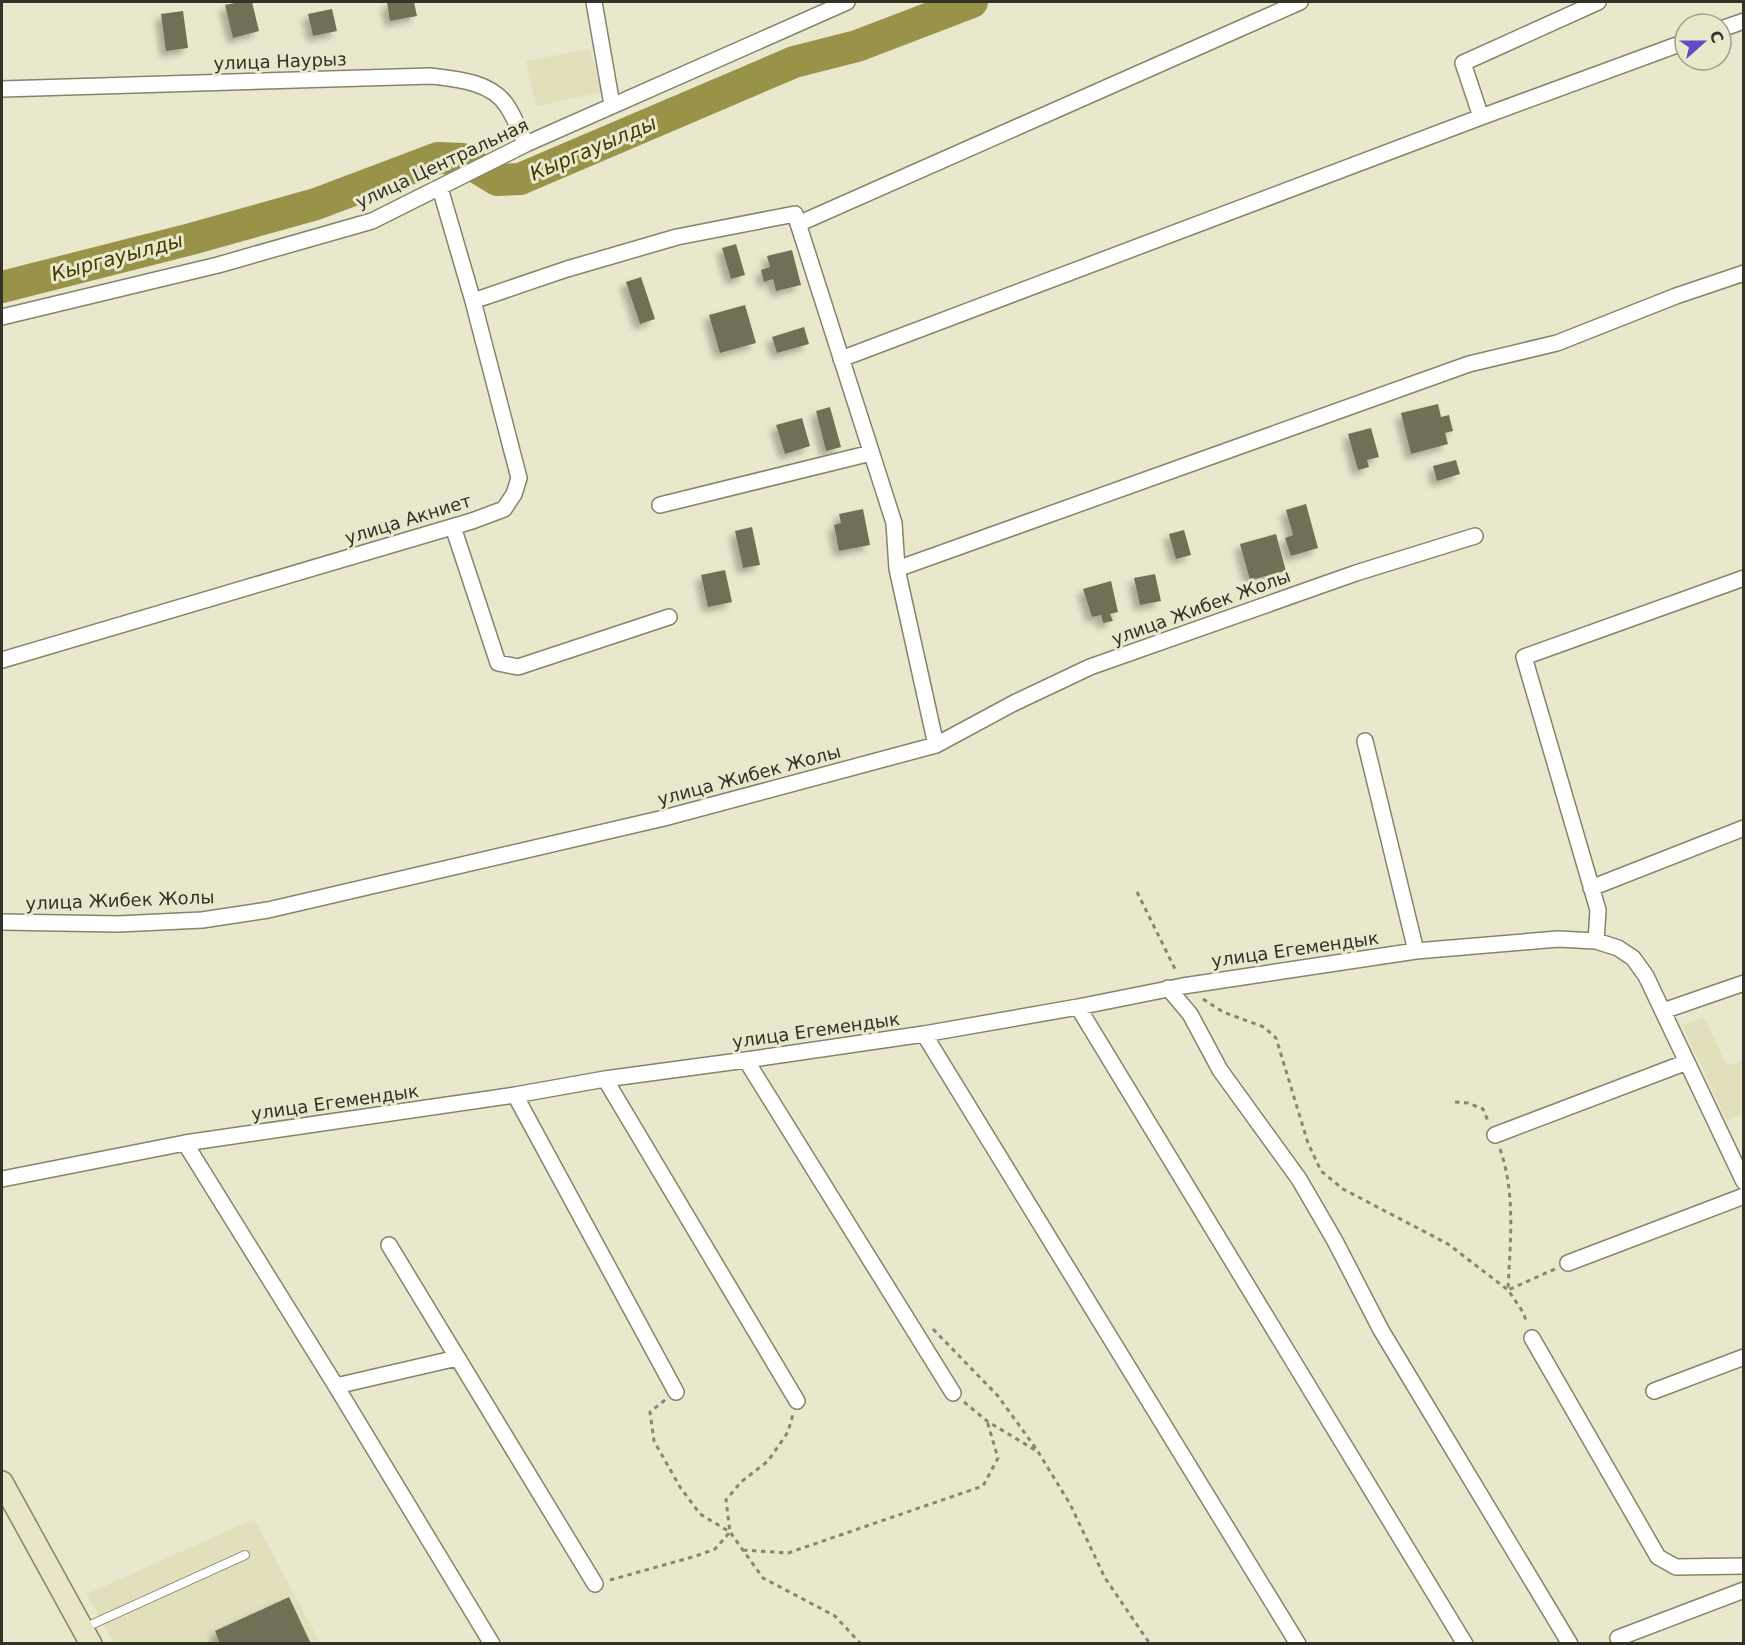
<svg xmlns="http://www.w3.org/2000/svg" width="1745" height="1645" viewBox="0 0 1745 1645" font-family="'DejaVu Sans',sans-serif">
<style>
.built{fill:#e1dfbc}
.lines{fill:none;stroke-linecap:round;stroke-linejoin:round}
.river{stroke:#99934a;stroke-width:32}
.building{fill:#716f57;filter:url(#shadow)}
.lane-casing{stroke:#85846b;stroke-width:10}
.street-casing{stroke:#85846b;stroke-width:18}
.secondary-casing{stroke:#85846b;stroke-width:24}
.path{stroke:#878673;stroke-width:3;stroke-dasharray:4.5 4.5;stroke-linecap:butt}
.lane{stroke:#fff;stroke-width:8}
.street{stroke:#fff;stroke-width:15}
.secondary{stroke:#e9e6c5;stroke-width:21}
.labels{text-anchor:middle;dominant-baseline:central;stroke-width:6;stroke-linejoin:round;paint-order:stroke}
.street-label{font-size:18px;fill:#323227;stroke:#e9e7cc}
.water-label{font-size:20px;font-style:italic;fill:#403c00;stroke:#e9e7cc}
</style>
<defs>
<filter id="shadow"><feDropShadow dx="-5.5" dy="5.5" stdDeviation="3" flood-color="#0004"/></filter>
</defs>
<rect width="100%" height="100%" fill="#e9e7cc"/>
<path class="built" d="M590 49 602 92 536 106 526 61Z
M1704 1017 1727 1066 1743 1060V1114L1727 1121 1682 1025Z
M254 1519 320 1643H114L87 1594Z"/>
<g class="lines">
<path class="river" d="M2 287 191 239 316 204 438 158 463 159 497 180 520 179 794 62 857 46 972 2"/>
</g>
<path class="building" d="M240 2H252L259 31 233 38 225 5Z
M387 2H414L417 16 390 21Z
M332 9 337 31 313 36 308 14Z
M183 11 188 48 166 51 161 14Z
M736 244 745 275 731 279 722 248Z
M792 250 801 285 776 291 773 279 764 282 761 270 770 267 767 256Z
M641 277 655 319 640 324 626 282Z
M745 305 756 343 720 353 709 315Z
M804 327 809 344 777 353 772 337Z
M1438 404 1441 417 1449 415 1453 431 1445 433 1448 444 1411 454 1401 413Z
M830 407 841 447 826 451 816 411Z
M802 418 810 446 785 454 776 425Z
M1371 428 1379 457 1367 460 1369 467 1358 470 1348 434Z
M1456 460 1460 474 1437 481 1433 466Z
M1306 504 1318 548 1291 556 1285 538 1293 535 1286 510Z
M863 509 870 545 839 551 834 525 841 523 839 514Z
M752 527 760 565 743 568 735 531Z
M1184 530 1191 555 1176 559 1169 534Z
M1276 534 1286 571 1250 580 1240 544Z
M725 570 732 602 708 607 701 575Z
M1155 574 1161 601 1140 605 1134 578Z
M1111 581 1118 612 1110 614 1113 621 1103 623 1101 615 1092 617 1083 589Z
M289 1597 311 1644H220L215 1631Z"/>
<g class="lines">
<g class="lane-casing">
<path id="lane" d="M84 1628 245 1555"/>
</g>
<g class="street-casing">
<path id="street" d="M594 2 612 105
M1721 29 1744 21
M2 89 431 76C457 79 492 82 507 106 515 118 520 132 526 144
M1481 117 1463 63 1598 2
M798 224 1300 2
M473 301 567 269 677 237 795 214 894 523 897 569 936 745
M2 317 218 265 372 221 526 144 847 2
M841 359 1481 117 1685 42
M660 505 871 453
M453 527 498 663 518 667 669 617
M897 569 1469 364 1557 343 1676 296 1744 273
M2 660 472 521 504 509 514 494 519 478 473 301 440 188
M1365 741 1416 951
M1591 888 1744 828
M2 922 118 924 202 920 268 910 664 818 936 745 1014 703 1090 667 1356 573 1475 536
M1596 941 1598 910 1524 657 1744 578
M1168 988 1190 1014 1220 1070 1299 1179 1335 1241 1381 1330 1570 1644
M1078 1007 1465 1644
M1663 1011 1744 983
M924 1034 1298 1644
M746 1060 953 1393
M605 1079 797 1401
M515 1095 676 1392
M1495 1135 1687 1062
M185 1143 336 1386 492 1644
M2 1179 185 1143 515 1095 605 1079 746 1060 924 1034 1078 1007 1183 986 1416 951 1558 939 1596 941 1618 948 1633 958 1646 976 1744 1182
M389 1245 595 1584
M1568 1263 1744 1196
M1532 1338 1658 1557 1676 1567 1744 1566
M336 1386 457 1358
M1654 1391 1744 1357
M1618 1638 1744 1590"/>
</g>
<g class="secondary-casing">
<path id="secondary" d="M2 1482 91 1644"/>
</g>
<path class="path" d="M1137 892 1176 971
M1203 999 1223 1012 1264 1027 1276 1038 1308 1143 1321 1171 1343 1189 1448 1244 1508 1290 1523 1312 1527 1323
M1455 1102 1468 1103 1483 1109 1488 1121
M1500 1149C1516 1194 1510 1243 1508 1290L1555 1269
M933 1329 998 1396 1037 1450 1070 1504 1105 1578 1150 1644
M665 1400 650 1412 654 1441 680 1487 700 1514 730 1532 763 1578 835 1616 861 1644
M964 1402 987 1421 1035 1450
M743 1550 788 1553 983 1486 998 1458 987 1421
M610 1580 696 1556 715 1549 730 1532 726 1500 741 1482 768 1461 788 1432 793 1414"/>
<use href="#lane" class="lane"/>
<use href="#street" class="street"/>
<use href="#secondary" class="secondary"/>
</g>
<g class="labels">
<g class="street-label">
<text transform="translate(280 61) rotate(-2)">улица Наурыз</text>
<text transform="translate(442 163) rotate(-25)">улица Центральная</text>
<text transform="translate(408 519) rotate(-17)">улица Акниет</text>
<text transform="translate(1201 607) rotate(-20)">улица Жибек Жолы</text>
<text transform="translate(749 775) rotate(-15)">улица Жибек Жолы</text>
<text transform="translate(120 900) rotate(-2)">улица Жибек Жолы</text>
<text transform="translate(1295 949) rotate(-8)">улица Егемендык</text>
<text transform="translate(816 1030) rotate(-8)">улица Егемендык</text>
<text transform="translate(335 1102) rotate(-8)">улица Егемендык</text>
</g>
<g class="water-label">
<text transform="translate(593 148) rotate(-23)">Кыргауылды</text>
<text transform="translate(117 257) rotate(-15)">Кыргауылды</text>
</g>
</g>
<rect width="1745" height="1645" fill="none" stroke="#323227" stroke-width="6"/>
<g transform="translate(1703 42) rotate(69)"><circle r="28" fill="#e9e7cc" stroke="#a09f8a" stroke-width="1.5"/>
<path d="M0-4.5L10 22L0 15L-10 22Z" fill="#5f4dc6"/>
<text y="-9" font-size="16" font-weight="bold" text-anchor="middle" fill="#323227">С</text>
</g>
</svg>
